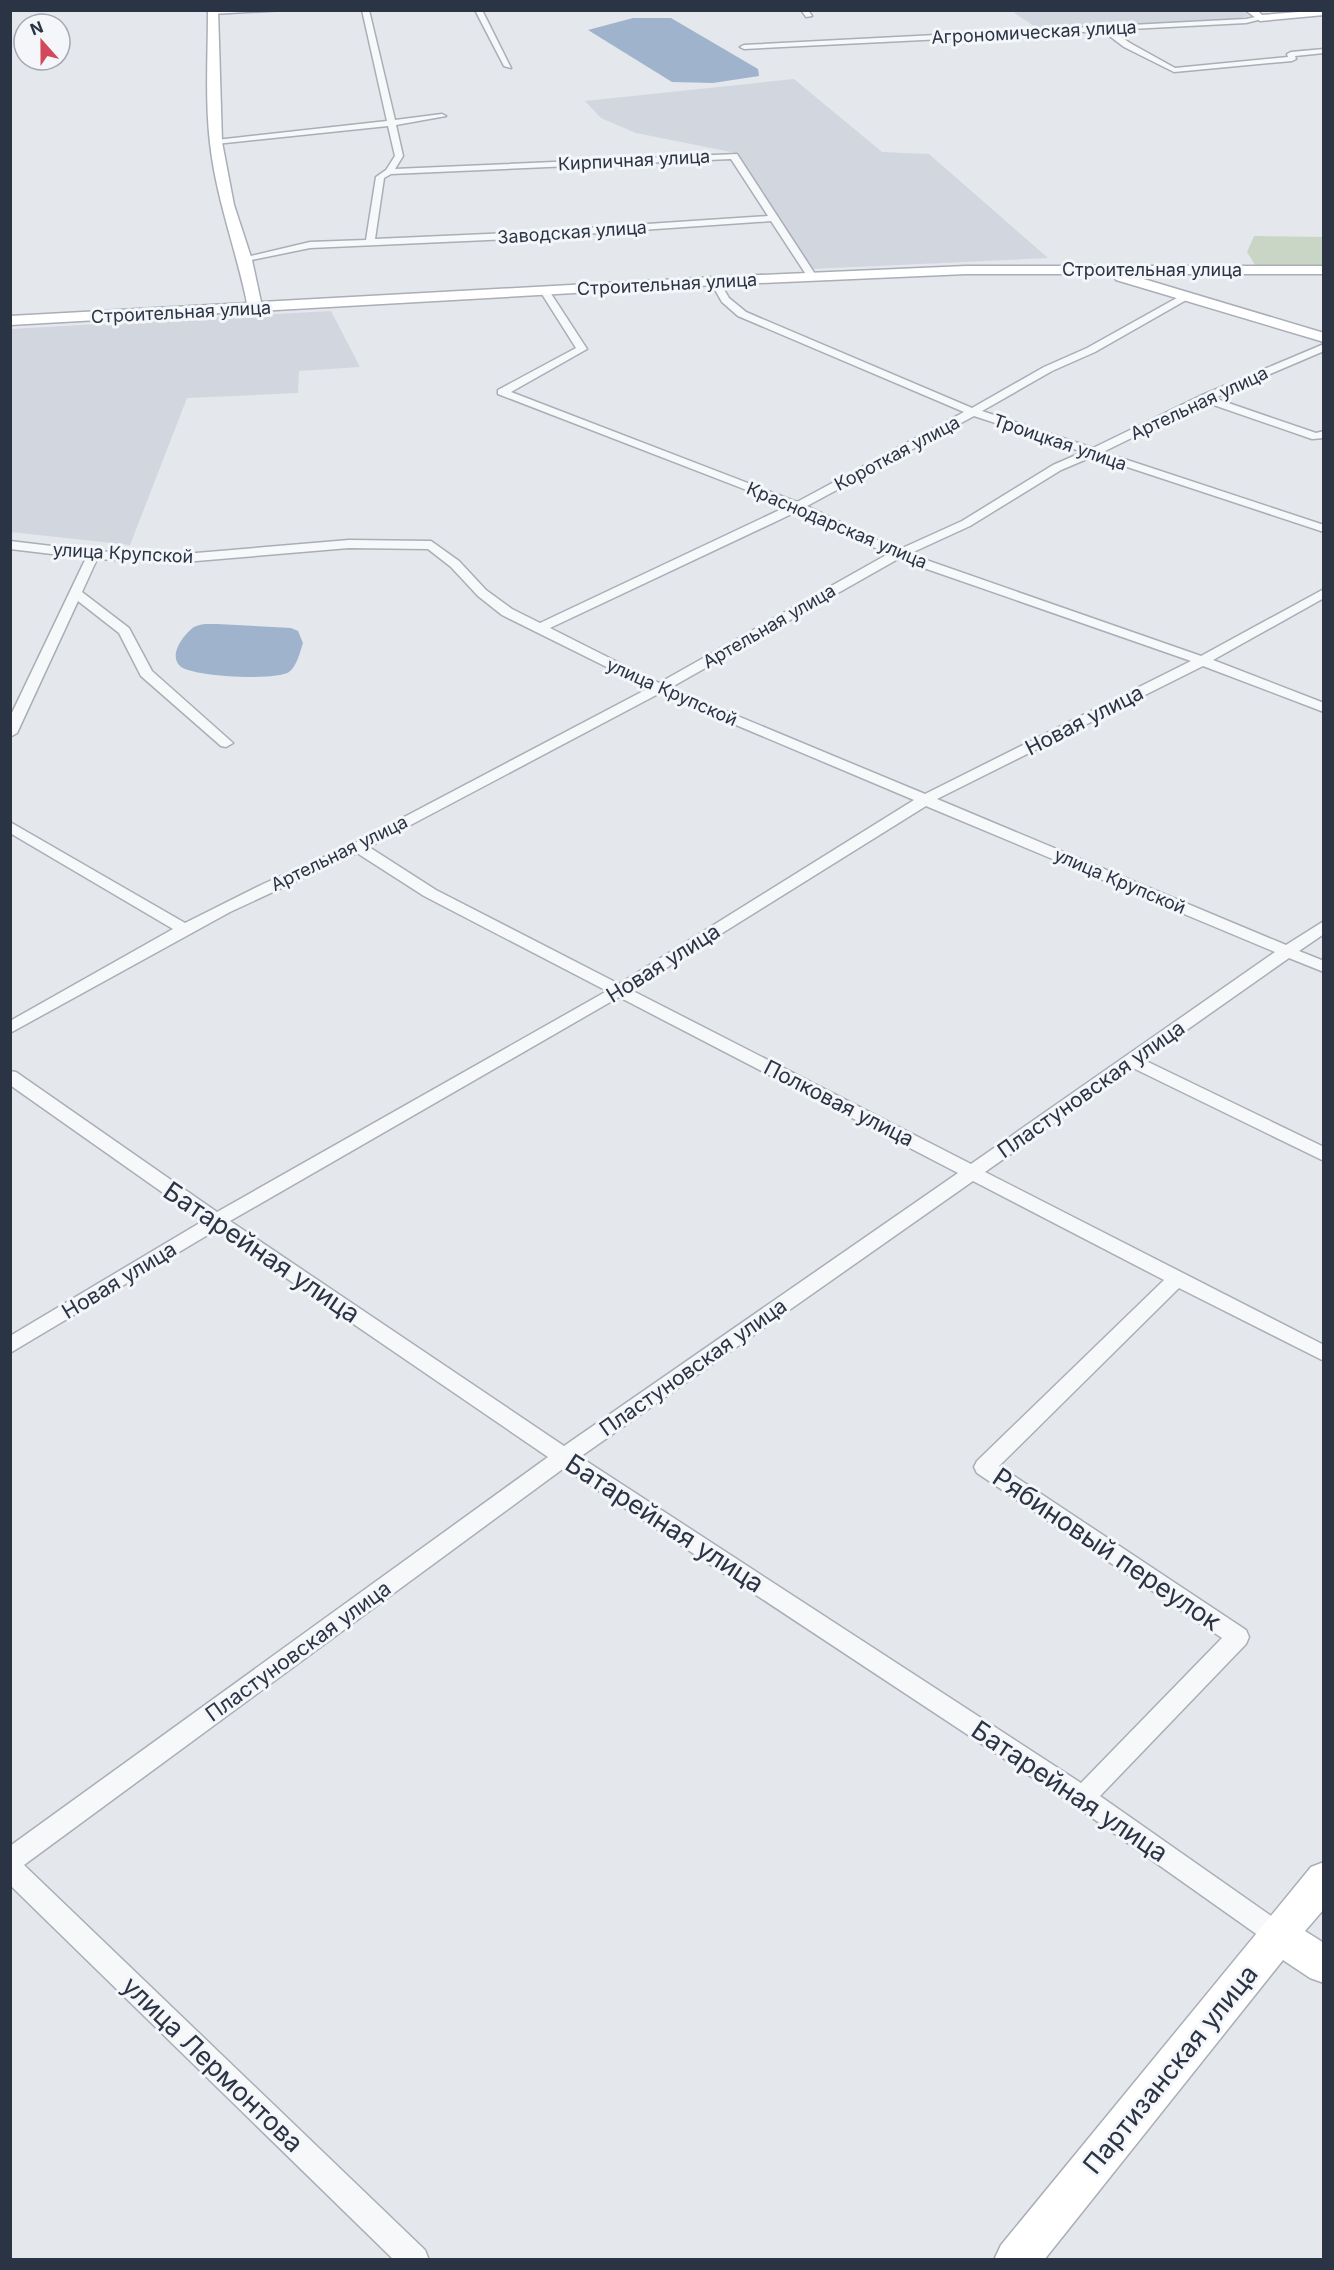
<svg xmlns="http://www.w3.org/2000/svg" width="1334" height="2270" viewBox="0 0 1334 2270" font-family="Inter,sans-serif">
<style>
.built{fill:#d2d6de}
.green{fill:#c9d6c5}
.water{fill:#9fb4cc}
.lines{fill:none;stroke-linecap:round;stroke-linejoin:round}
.street-casing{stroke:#a9aeb7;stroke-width:3}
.secondary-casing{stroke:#a9aeb7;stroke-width:3}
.street{fill:#f7f8fa;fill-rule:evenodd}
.secondary{fill:#fff;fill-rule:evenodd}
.labels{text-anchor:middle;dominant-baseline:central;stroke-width:6;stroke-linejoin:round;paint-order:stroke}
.far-street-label{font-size:18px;fill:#2b3445;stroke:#f4f6f9}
.street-label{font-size:21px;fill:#2b3445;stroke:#f4f6f9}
.near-street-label{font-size:26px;fill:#2b3445;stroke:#f4f6f9}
</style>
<rect width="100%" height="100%" fill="#e4e7ec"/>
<path class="built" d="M1024 10H1241L1249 16 1236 19 1037 28 1014 13Z
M794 79 882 152 929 154 1048 258 811 269 736 153 636 133 601 118 585 101Z
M331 311 360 367 299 371 298 393 187 398 130 545 11 532V329Z"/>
<path class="green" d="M1254 236 1323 237V266L1255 265 1247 252Z"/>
<path class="water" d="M633 18H671L758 69 759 76 713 83 672 82 588 30Z
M217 624 291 628 298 631 303 643C300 652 297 666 289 672 276 681 191 677 180 666 168 655 184 634 194 627 201 623 210 624 217 624Z"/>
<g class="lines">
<g class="street-casing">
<path id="street" d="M286 10 212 14 208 12 210 10Z
M362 10H369L395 120 442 114 446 116 396 125 403 156 395 169 737 154 817 277 809 279 771 221 512 239 310 248 242 262V258L310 242 366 240 376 177 386 170 395 156 388 126 216 144 212 142 216 140 387 121ZM731 159 768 216 512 233 375 239 384 178 391 174Z
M475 10H482L511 68 504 66Z
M801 10H808L812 16 806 17Z
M1260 16 1262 19 1246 23 1111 30 1130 43 1175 68 1288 57 1287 54 1291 52 1324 49V53L1295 56 1296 59 1292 61 1174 72 1124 47 1103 31 744 49 740 47 744 45 1246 19Z
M712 279H718L729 298 746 312 972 408 1044 367 1087 348 1182 295H1188V299L1095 352 1052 371 982 411 1093 448 1200 396 1324 344V351L1214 398 1316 433 1324 431V438L1312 439 1205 402 1103 452 1324 525V532L1094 456 1061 470 970 526 909 554 1201 656 1324 589V598L1213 660 1324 703V712L1203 666 937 799 1286 945 1324 921V934L1299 951 1324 961V972L1289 958 1144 1060 1324 1147V1161L1133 1068 985 1172 1324 1345V1361L1179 1288 999 1466 1246 1630 1249 1637 1246 1644 1100 1796 1287 1927 1291 1935 1287 1943 1278 1947 1269 1943 1074 1805 564 1468 24 1865 425 2250 429 2260H394L10 1885V1846L548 1457 216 1230 10 1353V1336L203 1221 10 1085V1071L16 1072 217 1212 607 991 424 896 357 853 230 912 10 1033V1021L173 929 10 833V822L185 923 263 884 353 844 649 688 502 615 478 596 451 567 428 549 349 548 172 563 97 559 82 592 129 628 152 671 233 743 226 747 221 746 141 676 119 633 78 601 17 733 10 737V717L86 558 10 549V541L93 551 172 555 349 540 431 541 459 561 486 590 512 609 540 623 788 506 498 394V390L576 348 540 291 545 288 548 289 587 349 511 392 797 502 964 412 738 316 722 302 710 281ZM974 416 1083 452 1053 465 962 521 898 550 807 506ZM798 511 888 554 659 683 550 628ZM898 559 1191 661 925 794 670 688ZM660 693 914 800 619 984 436 890 369 847ZM926 806 1275 952 971 1164 631 990ZM619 997 958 1173 564 1446 230 1221ZM973 1181 1164 1280 977 1461 974 1467 977 1473 1222 1638 1081 1783 580 1457Z"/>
</g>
<g class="secondary-casing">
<path id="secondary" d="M208 10H218L222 142 234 205 252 260 261 302 715 277 966 266H1324V274H1127L1324 333V342L1116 280 1114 277 1116 274H966L715 285 10 325V316L247 303C236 249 216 198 210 143 205 100 208 54 208 10Z
M1245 10H1257L1262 15 1324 10V15L1260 21Z
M1324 1862V1909L1305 1931 1324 1943V1983L1310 1978 1283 1960 1044 2260H994L1001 2245 1311 1867Z"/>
</g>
<use href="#street" class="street"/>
<use href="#secondary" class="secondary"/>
</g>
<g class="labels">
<g class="far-street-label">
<text transform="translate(1034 32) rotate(-3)">Агрономическая улица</text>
<text transform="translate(634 160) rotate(-3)">Кирпичная улица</text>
<text transform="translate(572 232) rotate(-4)">Заводская улица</text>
<text x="1152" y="269">Строительная улица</text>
<text transform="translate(667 284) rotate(-3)">Строительная улица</text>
<text transform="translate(181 312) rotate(-3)">Строительная улица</text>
<text transform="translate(1199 403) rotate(-25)">Артельная улица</text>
<text transform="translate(1060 442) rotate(19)">Троицкая улица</text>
<text transform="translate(897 453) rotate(-28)">Короткая улица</text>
<text transform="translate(837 525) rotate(23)">Краснодарская улица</text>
<text transform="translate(123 553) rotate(3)">улица Крупской</text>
<text transform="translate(769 626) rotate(-30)">Артельная улица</text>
<text transform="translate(672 692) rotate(24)">улица Крупской</text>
<text transform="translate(339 853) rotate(-26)">Артельная улица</text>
<text transform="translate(1120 881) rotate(23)">улица Крупской</text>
</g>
<g class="street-label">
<text transform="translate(1084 720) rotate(-27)">Новая улица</text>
<text transform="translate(663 963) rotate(-32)">Новая улица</text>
<text transform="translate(1091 1089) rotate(-35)">Пластуновская улица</text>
<text transform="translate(839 1103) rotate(27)">Полковая улица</text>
<text transform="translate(119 1280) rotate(-31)">Новая улица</text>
<text transform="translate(693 1367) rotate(-35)">Пластуновская улица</text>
<text transform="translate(298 1651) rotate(-36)">Пластуновская улица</text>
</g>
<g class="near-street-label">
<text transform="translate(262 1252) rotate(34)">Батарейная улица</text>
<text transform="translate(665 1523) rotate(33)">Батарейная улица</text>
<text transform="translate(1107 1549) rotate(34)">Рябиновый переулок</text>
<text transform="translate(1070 1791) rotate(34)">Батарейная улица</text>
<text transform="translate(213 2064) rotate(44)">улица Лермонтова</text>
<text transform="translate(1170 2069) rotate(-51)">Партизанская улица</text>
</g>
</g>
<rect width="1334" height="2270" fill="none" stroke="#2b3445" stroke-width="24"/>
<g transform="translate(42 42) rotate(339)"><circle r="28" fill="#f4f6f9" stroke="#a4a8b1" stroke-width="1.5"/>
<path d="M0-4.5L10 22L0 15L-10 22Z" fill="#d1495b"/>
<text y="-9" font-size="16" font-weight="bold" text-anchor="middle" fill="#2b3445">N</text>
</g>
</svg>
